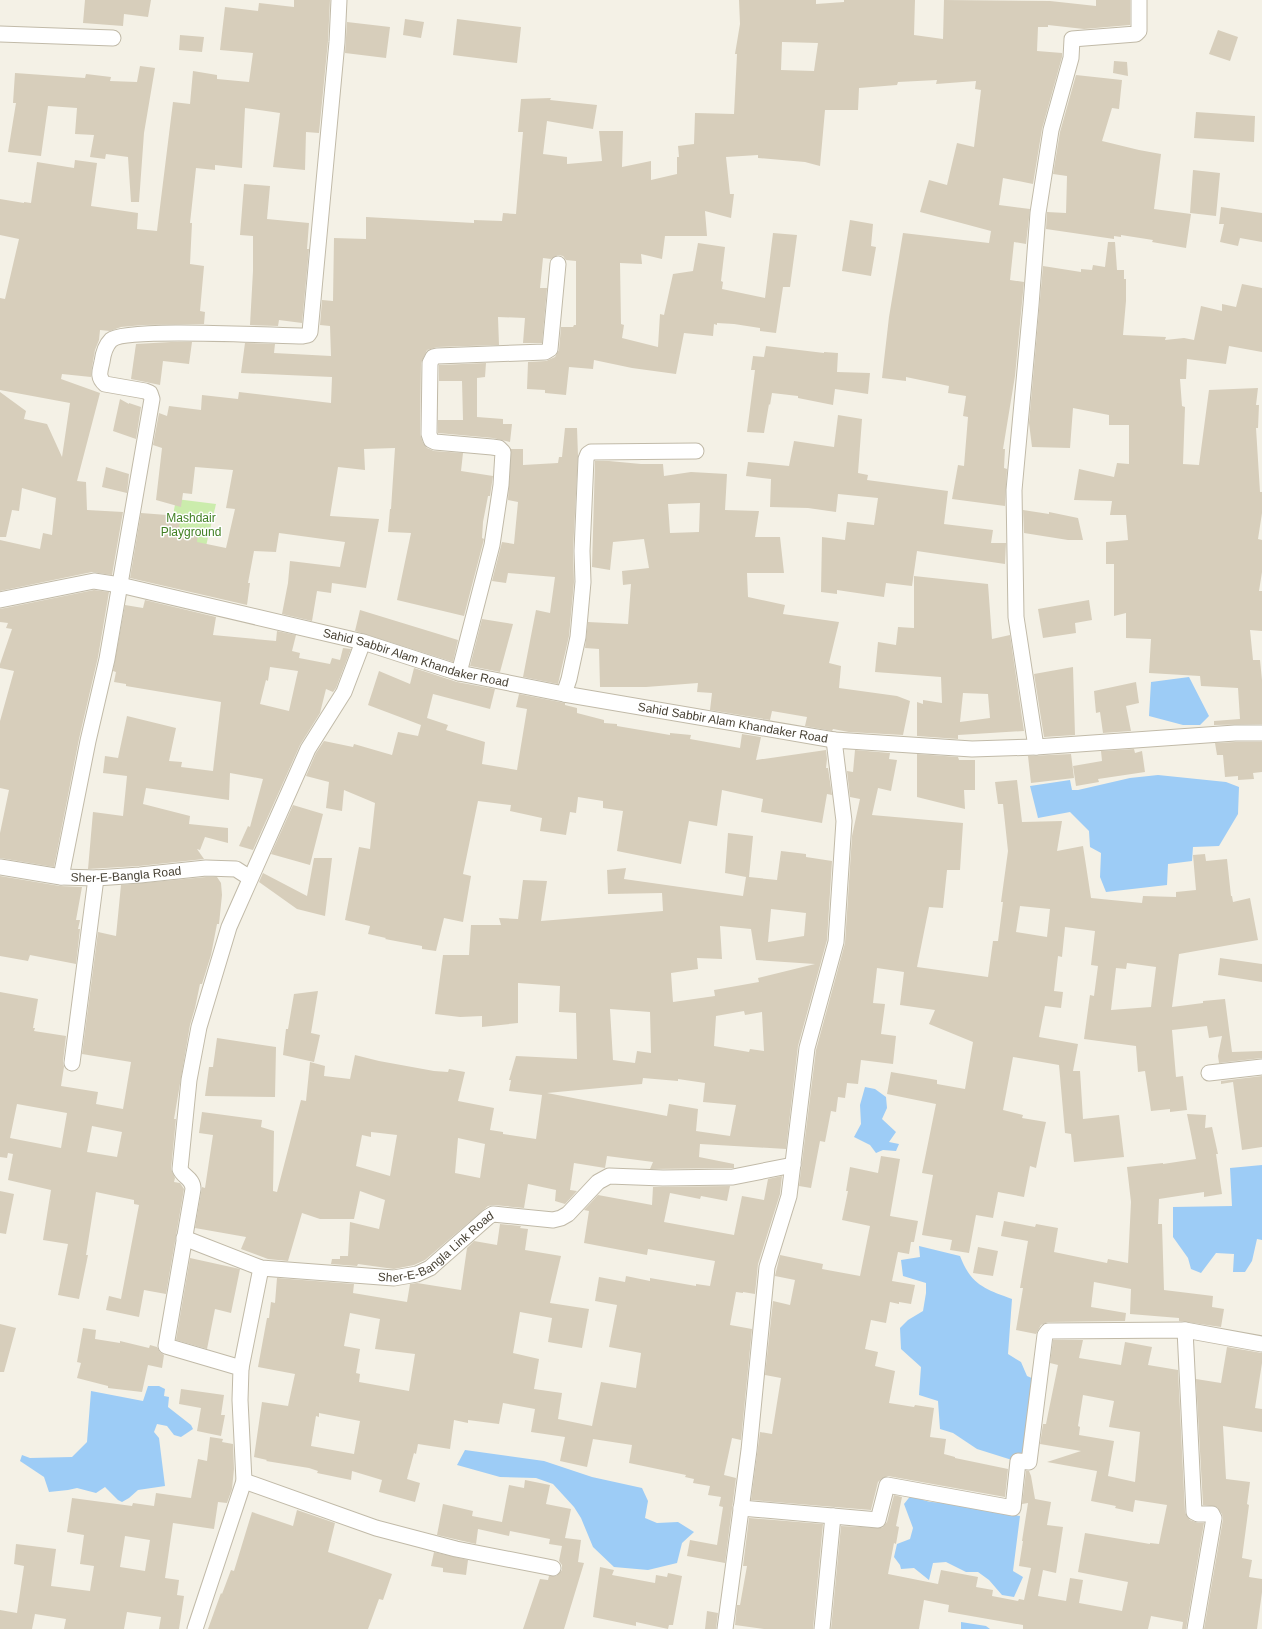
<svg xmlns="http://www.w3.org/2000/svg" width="1262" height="1629" viewBox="0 0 1262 1629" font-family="Helvetica,sans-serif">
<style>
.green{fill:#cbecac}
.water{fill:#9dccf6}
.building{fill:#d7cebb;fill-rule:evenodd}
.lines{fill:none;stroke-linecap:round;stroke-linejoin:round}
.street-casing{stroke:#c1baa8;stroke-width:17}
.street{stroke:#fff;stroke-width:15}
.labels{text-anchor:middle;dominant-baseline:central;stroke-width:3;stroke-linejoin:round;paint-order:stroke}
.park-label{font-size:12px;fill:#407f23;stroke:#fff}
.street-label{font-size:12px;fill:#484235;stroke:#fff}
</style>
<rect width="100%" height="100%" fill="#f4f1e6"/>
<path class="green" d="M176 499 216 504 197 584 162 577Z"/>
<path class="water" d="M1189 677 1209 716 1200 725H1183L1149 716 1151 682Z
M1158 775 1226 782 1239 787 1238 814 1219 846 1193 847 1192 861 1168 864 1167 885 1106 892 1100 877 1101 853 1090 847 1089 831 1070 812 1038 818 1030 786 1070 780 1072 790H1078L1130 778Z
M865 1087 875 1089 886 1097 887 1108 882 1119 896 1132 889 1142 899 1144 896 1151 883 1150 876 1153 870 1145 854 1137 861 1124 860 1105Z
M1262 1165V1240L1257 1239 1252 1261 1245 1272H1233L1234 1254 1216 1253 1201 1273 1191 1269 1188 1258 1173 1237V1207L1232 1206 1230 1168Z
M919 1246 960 1256C971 1285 985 1289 1012 1299L1008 1354 1021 1362 1027 1376 1034 1379 1023 1456 1014 1454 1012 1460 977 1449 953 1433 940 1429 938 1401 919 1395 921 1367 901 1349 900 1328 908 1320 923 1311 926 1293V1283L903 1276 901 1260 920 1257Z
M148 1386H159L165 1389 164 1396 169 1397 168 1407 191 1425 193 1429 181 1437 174 1435 167 1426 157 1424 154 1432 159 1438 165 1486 138 1490 129 1498 122 1502 118 1500 105 1487 96 1493 77 1488 68 1490 49 1492 44 1477 20 1461 22 1455 30 1458 72 1457 87 1442 91 1391 143 1401Z
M465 1450 544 1461 592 1477 642 1488 648 1501 645 1518 657 1523 678 1522 694 1532 682 1543 677 1563 648 1570 614 1567 593 1547 581 1518 574 1507 553 1484 536 1478 500 1477 457 1465Z
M912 1494C929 1506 940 1501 959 1503 979 1505 1000 1512 1020 1516L1013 1571 1023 1577 1014 1597 1002 1595 989 1580 978 1572H966L946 1562 933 1563 929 1580 914 1568 901 1569 900 1565 894 1557 897 1544 910 1539 913 1528 904 1504Z
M961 1622 986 1626 990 1629H961Z"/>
<path class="building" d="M85 0H151L148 17 124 14 123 26 83 23Z
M294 0H330L328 41 319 133 306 132 305 170 273 167 280 113 245 108 242 168 215 165V170L196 168 190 223H192L190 264 204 266 200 311 205 312 204 324 143 325 121 327 110 331 100 330 99 340 95 350 92 367 91 377 62 374 61 379 100 393 77 481 86 482 87 510 123 512 112 575 92 572 0 591V540L40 549 43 533 52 535 56 498 22 488 19 511 12 510 6 537H0V392L26 411 24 419 47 424 62 457 70 403 0 390V298L5 299 19 239 0 235V199L24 203V202L31 203 37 162 74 168 75 160 97 163 91 206 138 213 137 229 157 231 173 102 190 104 193 71 217 75V79L249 82 253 53 220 50 225 7 258 11 259 3 294 7Z
M739 0H816V4L844 2V0H915L914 35 943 39 944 0 1050 1 1096 6V0H1130V25L1084 29 1048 25V27H1038L1037 51 1062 53V57L1042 129 1033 184 1003 178 999 205 1030 209 1026 244 1014 242 1010 280 1024 282 1015 376 1003 449H1005L1004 468 1007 469 1005 506 952 499 958 465 964 466 968 417 963 416 966 396 948 393 949 386 906 377V381L882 378 889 317 903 233 989 243 991 231 920 212 929 180 947 185 957 143 974 147 981 90 975 89 976 81 936 84 937 80 898 82 897 85 859 88 858 110H825L820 166 805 162 758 158V155L726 157 730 194H734L731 218 705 211 707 236H665L662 259 641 254 642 264 620 263 621 324 624 325 622 338 658 347 660 314 664 315 673 274 693 271 698 243 725 247 721 281 723 282 722 289 765 298 773 233 797 235 790 287H783L776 333 760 331V328L734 324 717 323V325L714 324 713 336 684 333 676 374 632 368 594 360 593 369 569 367 566 395 545 393V390L527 389 528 362 546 361 555 357 559 350 561 327H573L574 325H576V261L566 260 563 256 558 255 551 259 543 258 540 288H547L542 343H523L525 318 498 317 499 345 437 347 427 350 421 363 420 434 423 443 427 448 434 451 463 453 461 471 493 476 490 496H488L483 522 482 538 484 539 483 543 464 616 397 600 411 533 388 532 390 509H391L395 448 364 449 365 470 338 467 330 516 379 519 366 588 332 583 331 593 317 591 312 621 282 614 288 583 290 561 340 567 345 542 279 533 276 552 254 551 248 583H250L247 605 130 578 141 513 180 516 179 529 198 532 197 542 226 548 235 509 226 508 233 470 195 467 192 494 183 493 181 507 156 500 162 448 153 445 159 413 167 416 169 406 201 410 202 395 238 399 239 392 331 403 332 377 241 373 245 343 275 344 274 353 331 356 330 326 320 325 322 300 333 301 334 238 366 239V217L474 223V220L502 221 503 213 516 214 523 132H518L521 99 551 98 550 100 597 105 593 129 547 121 543 154 567 157V164L602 161 599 131H623L622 167 651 161V180L677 174V157H679L678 146 694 144 695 113 734 114 737 54H735L740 24ZM782 42 818 43 814 71 781 70Z
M405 19 424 22 421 38 403 35Z
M457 19 521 27 517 63 453 55Z
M347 22 390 27 386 58 345 53Z
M1218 30 1238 37 1230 61 1209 54Z
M180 35 204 37 202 52 179 50Z
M1114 61 1127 62 1128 76 1113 73Z
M140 66 155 68 144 133 139 202H131L128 157 106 154 105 159 90 157 94 135 75 134 77 108 48 106 41 156 8 152 16 103H13L15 73 85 78 86 74 111 77 110 81 137 82Z
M1076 75 1122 80 1119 109 1112 108 1102 141 1139 150 1161 154 1154 209 1191 214 1186 248 1152 242 1153 240 1121 235V237L1114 236V239L1046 229 1047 212 1066 213 1067 176 1053 174 1060 132Z
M1196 112 1255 116 1254 142 1194 138Z
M1193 170 1220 173 1216 216 1190 213Z
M244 184 270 186 267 219 309 223 307 249H309L302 323 279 320 278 326 250 325 253 271V236L240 235Z
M1221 207 1262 213V242L1240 238 1238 246 1220 242 1224 224H1219Z
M850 220 873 224 871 246 876 247 871 276 842 271Z
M1108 242H1115L1117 270H1124V279H1126V301L1123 335 1166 337 1165 340 1184 338 1194 340 1201 306 1222 311V304L1236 307 1242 284 1262 288V352L1229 346 1226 364 1187 359 1186 379H1180L1182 406 1185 407 1183 464 1199 465 1209 390 1258 388 1256 405H1259L1258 428H1256L1260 492H1262V513L1258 539 1262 540V572L1259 591H1262V631L1250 630 1253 660H1260L1262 680V724L1214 725V721L1240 719 1238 688 1201 686 1200 676 1149 673 1151 639 1126 638V613L1114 616V564H1106V542L1128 540 1126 515H1110L1112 501 1074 500 1079 469 1114 477 1117 463 1129 464V425H1109V415L1073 408 1070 448 1032 447 1029 423 1043 266 1081 272V269L1092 270 1093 265 1105 267Z
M171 342H192L189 364 163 361 160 385 131 379 136 344Z
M766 346 824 353V352L838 353 837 372 870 373 868 394 835 389 833 405 798 398V396L772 393 770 405 769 404 764 433 747 432 755 370H751L753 356 764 357Z
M486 363 485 377 477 378V417L503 419V424H512L510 442 493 438 438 433V420H463L462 381H439V365Z
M120 399 129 404V403L141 407 136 439 113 431Z
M838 415 862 419 858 473 868 475 867 480 948 491 944 524 993 530 991 543H1006L1005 564 917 551 912 586 886 583 884 597 837 590V594L821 592 822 537 845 540 847 522 874 525 878 498 838 494 836 512 808 508 770 507 771 479 746 476 748 462 789 466 794 441 834 447Z
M565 428H577L578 456 573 551 574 582 569 636 558 684 523 677 536 610 550 613 555 577 508 573 506 583 492 581 502 542 514 544 518 502 508 500 511 449H523V465L558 463 559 457H562Z
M595 461H609L641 464H663L664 476 691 472 727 474 725 510 759 511 755 537H780L784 573H747L748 597 785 605 783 614 839 622 829 663 841 666 839 688 897 696 910 701 903 735 849 732 833 729 832 731 805 726 807 717 772 711 770 720 710 710 712 693 697 692 698 683 646 687H600L599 649 585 648 588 622 628 624 631 584 623 585 622 571 649 568 644 539 613 542 610 570 592 567ZM700 503 699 532 670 533 668 504Z
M106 467 129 474 127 493 102 487Z
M1023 510 1049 514V512L1078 518 1083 540H1068L1024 533Z
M914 576 988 584 992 639 1010 635 1024 731 958 735V739L917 736V702L923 704V700L942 703 941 677 875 672 878 642 896 645 898 627 914 628ZM963 693 988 694 990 718 960 722Z
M94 590 109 592 98 657 79 739 54 867 0 858V833L9 790 0 788V721L14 671 0 668V664L12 629 6 628 8 623 0 622V609Z
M145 600 216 617 213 635 276 641 277 631 296 635 292 651 300 653 299 658 330 664 332 658 340 660 343 648 351 649 336 688 333 692 326 689 320 713 300 745 253 850 239 846 248 826 250 827 263 779 230 773 229 800 146 788 143 804 190 816 189 824 228 828V843L205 837 200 850 197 849 204 859 139 866 88 869 93 812 123 816 127 776 103 773 105 756 118 758 127 716 176 728 169 761 182 762 181 767 213 771 221 702 132 687 126 686V684L114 682 116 672 113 671 125 605 143 608ZM270 667 298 671 289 711 260 704 266 680 268 681Z
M1089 600 1092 620 1075 623 1076 633 1043 638 1038 609Z
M360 610 458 640 453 662 355 631Z
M482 619 513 624 500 672 470 666Z
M1073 667 1075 735 1044 737 1034 674Z
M414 668 457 682 495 689 490 709 433 694 427 718 448 725 446 730 485 742 482 764 517 770 527 709 516 707 519 694 565 703V705L577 708V713L604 720V723L617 724V726L670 735V733L691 735 690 739 740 748 742 734 761 737 756 760 826 750 827 759 826 768H828L832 795 827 794 822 823 761 812 763 799 722 790 717 826 689 821 681 864 617 851 623 811 603 808V801L578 797 576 813 570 812 566 835 540 831 542 818 510 811 511 805 478 801 463 874 471 876 463 922 444 918 436 951 422 949V946L385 939 386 938 368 934 370 926 345 920 359 847 370 849 375 803 344 790 342 811 326 808 329 782 306 776 316 753 324 741 353 747 354 744 392 755 398 732 418 736 421 725 368 705 379 671 410 684Z
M1136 682 1139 703 1126 706 1131 731 1103 733 1100 712 1096 713 1094 691Z
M1235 742H1262V772L1253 773 1254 779 1238 780V776L1225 777 1223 755H1217L1215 743Z
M1134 749 1135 753 1142 751 1145 772 1098 779 1099 782 1076 786 1073 766 1102 761 1101 751Z
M855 750 890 753 889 759 897 760 891 791 878 788 872 815 963 823 960 870H947L943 908 929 907 917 967 988 977 993 941H998L1003 902H1001L1008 851 1003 804H998L995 782 1017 780 1022 822 1062 821 1057 851 1083 846 1091 898 1142 903 1143 896 1176 897V892L1196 890 1193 855 1205 854 1206 861 1227 859 1231 896H1232L1233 902 1250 898 1258 940 1179 954 1172 1007 1203 1003V1001L1225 999 1232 1052 1262 1051V1058L1219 1063 1218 1056 1222 1036 1209 1038 1207 1026 1172 1030 1176 1077 1183 1076 1187 1110 1170 1112V1109L1151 1111 1145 1071 1138 1072 1136 1046 1084 1039 1090 995 1094 996 1098 966 1091 965 1095 931 1065 927 1062 957 1058 956 1054 991 1063 992 1061 1008 1045 1006 1039 1037 1078 1044 1073 1071H1080L1083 1119 1119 1115 1124 1157 1074 1162 1071 1134 1065 1133 1059 1065 1013 1057 1003 1110 1023 1115 1022 1118 1046 1122 1041 1144 1036 1168 1030 1166 1024 1197 998 1192 993 1218 976 1215 969 1253 950 1250 952 1240 922 1235 933 1175 922 1173 936 1104 887 1094 891 1072 937 1080V1084L965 1089 973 1042 929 1024 935 1010 900 1005 904 972 877 968 873 1003 885 1004 881 1034 896 1036 893 1064 861 1060 858 1084 847 1083 845 1098 838 1097 836 1112 831 1111 825 1142 820 1141 811 1188 799 1186 816 1050 845 943 852 836 860 799 850 797 847 771 853 772ZM1020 906 1050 909 1047 937 1016 932ZM1127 963 1156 967 1151 1007 1111 1010 1116 968 1126 969Z
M917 754 958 757 959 760H975V790H964L965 809 917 797Z
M1071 754 1074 778 1031 783 1028 756Z
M293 805 323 814 310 865 271 854Z
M728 833 753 836 749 877 777 880 781 851 806 854V857L832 861 827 940 798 1046 786 1149 700 1144 699 1157 734 1164V1168H732L650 1169 653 1162 607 1156 605 1168 574 1163 570 1190 577 1191 565 1204 555 1201 556 1190 528 1184 524 1208 494 1205 488 1206 425 1260 414 1265 394 1269 358 1264 357 1266 331 1264 332 1259H340V1256H348L350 1222 379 1229 385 1200 360 1191 354 1219H320L302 1213 288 1261 268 1259 241 1249 246 1237 195 1228 202 1187 205 1188 213 1135 199 1133 202 1112 262 1120 261 1127 274 1131 273 1191 277 1192 301 1100 306 1101 310 1062 325 1066 324 1076 350 1079 355 1055 379 1061 434 1071 448 1072 449 1069 465 1072 458 1101 494 1108 490 1130 503 1132V1134L536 1139 542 1095 509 1091 511 1080H509L516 1056 577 1059 576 1013 559 1012 560 986 518 983V1023L482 1027V1016L460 1017 435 1014 443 955H469L471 925H501L499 918 518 919 523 880 547 881 541 921 663 911 662 893 608 894 607 870 626 868 624 879 743 896 746 877 725 873ZM771 909 806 913 804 936 768 942ZM720 926 751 929 756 960 815 964 758 978 759 982 714 990 715 996 673 1002 671 973 698 969 697 958 722 959ZM610 1009 650 1012 651 1053 637 1051 635 1063 613 1060ZM744 1011 745 1015 762 1012 764 1051 750 1049 749 1052 714 1046 716 1016ZM643 1078 678 1081V1079L705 1083 703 1102 736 1105 730 1136 696 1131 698 1109 669 1104 667 1116 547 1093 642 1084ZM371 1132 397 1135 390 1176 356 1166 362 1135 371 1137ZM458 1138 485 1144 480 1178 455 1173Z
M314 858H332L325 916 297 909 259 882 263 873 307 896Z
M0 876 60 886 82 887 76 920H80L78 929H80L76 964 30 955 28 961 0 956Z
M206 877H217L221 883 222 895 219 924H217L211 955 202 984H200L195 1008 190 1025 174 1119H176L171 1169 175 1178 174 1182 180 1183 184 1189 166 1294 144 1290 139 1317 106 1310 109 1296 121 1299 139 1205 134 1204V1200L96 1192 86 1255H88L79 1299 58 1295 68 1244 43 1240 51 1190 8 1180 13 1154 8 1153 7 1158 0 1157V992L38 999 33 1028H35L34 1031 66 1036 63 1062 64 1067 61 1086 98 1092 96 1104 123 1109 131 1062 82 1054 98 932 116 936 121 885ZM17 1104 67 1113 61 1148 10 1138ZM92 1126 122 1132 117 1157 87 1152Z
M1220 958 1262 964V982L1218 975Z
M318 991 311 1033 320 1035 314 1062 283 1055 286 1029H288L294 994Z
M217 1038 276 1047 275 1097 205 1096 209 1067H213Z
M1262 1076V1147L1242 1150 1233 1082 1221 1084V1081Z
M1187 1114 1206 1115 1205 1128 1212 1127 1218 1154H1216L1222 1194 1204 1197V1192L1159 1199 1158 1224H1162L1164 1290 1213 1296 1212 1307 1224 1309 1221 1327 1179 1321V1318L1130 1314 1131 1289 1094 1282 1091 1307 1126 1313 1125 1321 1048 1322 1041 1325 1036 1334 1016 1330 1023 1288H1020L1028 1241 1001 1236 1004 1221 1035 1227 1036 1224 1058 1228 1054 1252 1107 1263 1108 1259 1128 1263 1131 1202 1127 1167 1163 1163V1164L1196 1159Z
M881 1156 900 1159 890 1216 918 1221 914 1242H911L909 1254 898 1252 892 1281 915 1285 911 1304 899 1302V1304L890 1302 886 1323 871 1320 865 1349 878 1352 875 1366 895 1371 889 1403 914 1407 915 1405 934 1408 930 1437 946 1439 944 1454 955 1457V1458L1008 1469 1005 1497 888 1476 881 1479 878 1482 871 1510 751 1500 760 1432 772 1434 781 1378 765 1375 773 1301 790 1305 795 1280 775 1276 780 1255 823 1264 822 1269 860 1276 870 1226 842 1220 848 1191H846L850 1167 878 1173Z
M782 1176 780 1194 758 1264 755 1294 743 1292V1293L736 1292 730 1325 752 1329 741 1440 732 1438 724 1475 736 1478 725 1563 687 1556 690 1540 717 1545 723 1507 719 1506 721 1497 708 1495 710 1486 693 1483 694 1479 685 1477 686 1475 629 1463 632 1445 593 1439 587 1467 560 1461 565 1437 531 1432 535 1409 503 1403 499 1424 468 1420V1423L454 1420 450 1449 418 1444 416 1454 414 1453 407 1479 420 1483 415 1502 379 1492 382 1480 352 1471 351 1480 317 1473 318 1471 309 1468 266 1461 267 1460 254 1457 262 1402 288 1406 295 1374 258 1367 267 1318H269L271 1302 275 1303 277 1278 354 1284 353 1293 407 1302 410 1284 417 1283 461 1290 467 1248 474 1241 497 1245 500 1224 521 1226 520 1228 528 1229 525 1250 561 1256 550 1303 589 1309 582 1348 548 1342 552 1318 520 1312 513 1353 539 1359 534 1389 562 1393 558 1419 592 1426 601 1382 636 1388 641 1353 609 1347 617 1305 595 1301 599 1277 625 1282 626 1276 650 1281V1278L696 1286V1284L710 1286 715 1261 648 1249 647 1255 584 1243 589 1211 584 1210 598 1195 652 1205 653 1187 730 1186 727 1201 701 1196 700 1199 670 1193 664 1222 734 1235 742 1196 764 1200 768 1179ZM350 1313 380 1319 375 1349 415 1354 409 1391 359 1382 360 1374 356 1373 360 1349 344 1346ZM319 1413 360 1421 354 1454 311 1446 316 1416 319 1417Z
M0 1191 14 1194 6 1234 0 1233Z
M978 1247 998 1251 993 1276 973 1273Z
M190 1258 240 1269 231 1313 215 1309 207 1349 176 1340Z
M0 1324 16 1328 4 1372H0Z
M83 1328 96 1330 95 1339 120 1343V1341L149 1348 150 1345 157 1347 160 1352 164 1355 162 1368 148 1365 142 1392 108 1388V1386L77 1378 81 1363 77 1362Z
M1053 1340H1083L1079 1358 1121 1365 1125 1342 1152 1347 1148 1365 1178 1370 1185 1512 1187 1517 1190 1520 1198 1523H1204L1186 1629H1182L1183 1622 1151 1616 1148 1629H1023V1625L948 1612 949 1605 924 1600 919 1629H831L841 1526 882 1528 887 1522 894 1495 902 1497 896 1526 899 1527 896 1544 894 1543 888 1574 938 1584 941 1570 978 1577 976 1587 993 1590 992 1596 1018 1601 1019 1599 1024 1600 1031 1568 1019 1566 1023 1541H1022L1028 1503 1022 1504 1026 1471H1029L1031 1476 1035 1499 1051 1502 1047 1525 1063 1527 1056 1573 1043 1570 1038 1596 1066 1601 1070 1578 1083 1580 1079 1603 1122 1611 1128 1582 1078 1572 1085 1533 1150 1544V1543L1159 1544 1167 1505 1135 1500 1133 1512 1115 1508 1116 1506 1091 1501 1097 1471 1047 1462 1081 1451 1040 1444 1043 1424H1046L1058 1365 1050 1363ZM1083 1395 1114 1401 1109 1427 1140 1432 1135 1482 1108 1476 1114 1441 1079 1435 1080 1427 1078 1426Z
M1227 1347 1262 1353V1363L1255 1408 1262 1409V1432L1223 1426 1226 1479 1250 1482 1247 1504 1249 1505 1242 1558 1252 1560 1249 1577 1262 1579V1592L1257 1629H1204L1223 1519 1222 1514 1217 1507 1203 1505 1196 1379 1221 1383Z
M181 1389 224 1395 221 1415H225L221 1436 197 1431 201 1408 179 1404Z
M210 1437 223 1439 222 1442 233 1444 234 1469 232 1489 227 1503 218 1502 214 1529 173 1523 165 1578 179 1580 177 1595 184 1596 179 1629H159L161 1617 127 1612 124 1629H64L66 1619 35 1614 32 1629H0V1610L17 1613 24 1566 14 1564 16 1544 56 1549 51 1586 90 1591 94 1566 80 1564 84 1535 67 1532 72 1498 132 1506 133 1503 154 1506 156 1493 191 1498 198 1459 207 1461ZM125 1536 150 1540 145 1571 120 1567Z
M525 1480 550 1485 546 1504 571 1509 565 1538 581 1540 578 1562 584 1563 564 1629H523L540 1579 548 1580 549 1576H556L562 1570V1565L559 1561 562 1546 549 1544 550 1539 510 1531 509 1536 478 1529 476 1544 437 1535 443 1504 473 1511 472 1516 502 1522 509 1485 524 1488Z
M297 1510 335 1523 328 1552 392 1574 383 1600 379 1599 368 1629H208L221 1593 222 1594 231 1570 234 1571 252 1512 293 1526Z
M749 1518 823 1524 813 1629H764L735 1625 737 1605H740L747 1566H743Z
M434 1552 468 1560 466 1575 443 1572V1568L431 1566Z
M600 1567 614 1570 612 1575 655 1583 656 1575 667 1577 668 1573 682 1576 673 1625H669L668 1629 636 1622V1626L593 1617Z
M707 1611 718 1613 716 1629H705Z"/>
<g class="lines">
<g class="street-casing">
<g id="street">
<path d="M0 34 113 38"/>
<path id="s1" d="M0 600 94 581 120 585 363 642 459 673 564 694 834 740"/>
<path d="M459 673 492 545 501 485 503 452 499 448 492 447 435 442 431 440 429 434 430 363 433 357 437 356 545 352 550 349 558 264"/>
<path d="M564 694 569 679 578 637 583 582 582 551 586 459 588 454 591 452 696 451"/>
<path d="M1036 747 1016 617 1014 490 1031 305 1038 213 1051 130 1071 58 1072 39 1136 34 1139 31V0"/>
<path id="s2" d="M0 867 61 877 96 878 140 875 206 868 236 869 250 878"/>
<path d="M61 877 88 741 107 659 152 399 150 393 145 391 105 384C97 377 100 371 102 362 103 354 105 346 111 340 126 327 275 336 303 336L308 335 310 332 337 42 339 0"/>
<path d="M72 1063 96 878"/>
<path d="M1209 1073 1262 1067"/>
<path id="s3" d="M184 1238 261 1268 394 1278 417 1274 430 1268 488 1217 493 1214 553 1220 561 1218 568 1214 598 1182 609 1176 663 1178 733 1177 793 1165"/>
<path d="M1185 1330 1262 1344"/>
<path d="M241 1368 261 1268"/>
<path d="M244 1481 376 1528 456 1549 553 1568"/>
<path d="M741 1508 878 1520 887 1485 1013 1508 1018 1461 1029 1462 1045 1335 1048 1331 1185 1330 1194 1512 1198 1514H1212L1214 1518 1195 1629"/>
<path d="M195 1629 244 1481 240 1400 241 1368 166 1346 193 1189C193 1178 183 1177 180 1169L189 1080 199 1027 229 927 308 749 344 692 363 642"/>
<path d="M725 1629 749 1450 767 1267 789 1196 807 1048 836 942 844 821 834 740 972 749 1036 747 1235 733H1262"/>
<path d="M822 1629 833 1516"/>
</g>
</g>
<use href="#street" class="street"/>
</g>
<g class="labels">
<g class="park-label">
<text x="191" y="518">Mashdair<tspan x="191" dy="14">Playground</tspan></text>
</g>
<g class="street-label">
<text stroke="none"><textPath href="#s1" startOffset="427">Sahid Sabbir Alam Khandaker Road</textPath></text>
<text stroke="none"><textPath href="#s1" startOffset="751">Sahid Sabbir Alam Khandaker Road</textPath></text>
<text stroke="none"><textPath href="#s2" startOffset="127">Sher-E-Bangla Road</textPath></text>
<text stroke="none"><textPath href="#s3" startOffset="268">Sher-E-Bangla Link Road</textPath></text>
</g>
</g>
</svg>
